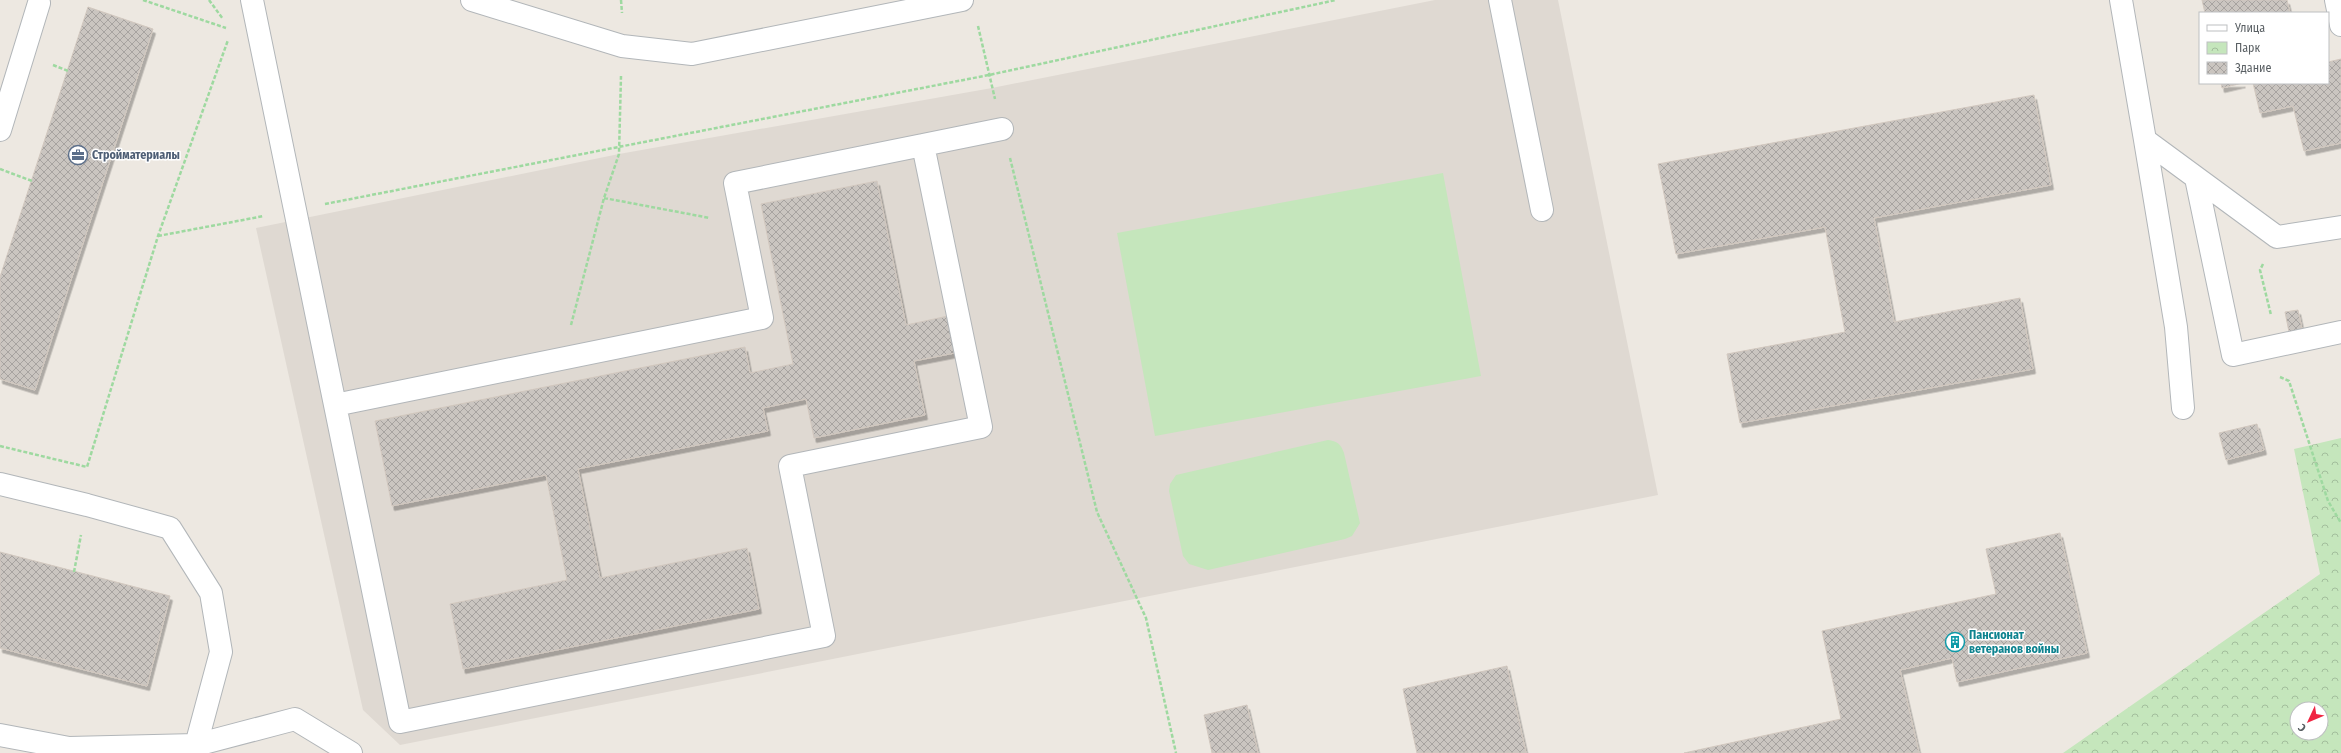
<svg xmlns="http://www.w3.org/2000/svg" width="2341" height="753" viewBox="0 0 2341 753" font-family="'Fira Sans Condensed',sans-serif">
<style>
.education{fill:#dfd9d2}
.park{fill:url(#park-crowns);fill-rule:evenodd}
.pitch{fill:#c5e6bc}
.building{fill:url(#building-cross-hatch);stroke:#d2c8bf;filter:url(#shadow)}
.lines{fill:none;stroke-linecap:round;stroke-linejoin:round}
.minor-casing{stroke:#b2b6b9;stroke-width:24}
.path{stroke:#9ed9a0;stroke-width:2.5;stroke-dasharray:4 2;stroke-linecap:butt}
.minor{stroke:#fff;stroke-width:22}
.labels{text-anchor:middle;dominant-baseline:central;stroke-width:3;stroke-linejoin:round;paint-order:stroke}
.service-label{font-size:12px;font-weight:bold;fill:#4e5e75;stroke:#fff;text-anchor:start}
.culture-label{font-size:12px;font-weight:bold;fill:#0d838f;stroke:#fff;text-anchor:start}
</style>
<defs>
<pattern id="park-crowns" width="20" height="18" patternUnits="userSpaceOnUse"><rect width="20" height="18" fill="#c5e6bc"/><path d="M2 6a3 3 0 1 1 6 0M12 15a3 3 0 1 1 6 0" fill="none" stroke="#a3be9c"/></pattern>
<pattern id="building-cross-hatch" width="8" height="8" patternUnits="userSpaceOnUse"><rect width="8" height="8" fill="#cac5c0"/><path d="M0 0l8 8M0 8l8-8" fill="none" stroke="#a7a3a0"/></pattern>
<filter id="shadow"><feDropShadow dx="2.5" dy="4.5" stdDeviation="0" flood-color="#0004"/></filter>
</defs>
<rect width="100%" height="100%" fill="#ede8e1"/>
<path class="education" d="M1435 0H1558L1658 495 400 745 363 710 256 228 619 154 992 88Z"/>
<path class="park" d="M2341 438V753H2063L2320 574 2294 449ZM2297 709H2321V733H2297Z"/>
<path class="pitch" d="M1443 173 1481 376 1155 436 1117 233Z
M1328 440C1337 441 1341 444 1344 453L1360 523 1352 536 1345 539 1208 570 1189 564 1183 556 1169 491 1170 484 1176 475Z"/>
<path class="building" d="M2202 0H2287L2290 13H2205Z
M88 7 153 29 35 390 0 379V277Z
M2341 59V143L2304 151 2293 106 2260 113 2253 83H2328V62Z
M2221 83H2243L2222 88Z
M2034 95 2051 185 1874 218 1894 322 2020 298 2033 369 1740 423 1727 354 1845 332 1825 227 1676 254 1658 164Z
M877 181 906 325 948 316 955 353 914 361 925 415 814 438 806 399 763 408 768 431 578 469 600 578 747 548 759 609 463 669 450 604 567 580 546 475 392 506 375 421 745 347 750 373 793 364 761 204Z
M2298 310 2302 329 2289 332 2285 312Z
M2257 424 2264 450 2226 460 2219 433Z
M2060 533 2087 653 1957 682 1952 658 1900 670 1919 753H1684L1841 719 1822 631 1996 594 1986 549Z
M0 552 170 596 147 686 0 648Z
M1507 666 1526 753H1417L1403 689Z
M1247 705 1258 753H1212L1204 715Z"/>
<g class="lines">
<g class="minor-casing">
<path id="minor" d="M252 0 400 722 824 636 790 466 981 427 923 145 735 183 762 318 335 405
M472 0 622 46 692 54 962 0
M1500 0 1542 210
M2121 0 2145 140 2277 237 2341 227
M2336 0 2341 25
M0 130 39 3
M2145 140 2176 327 2183 408
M923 145 1002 129
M2196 178 2233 355 2341 332
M0 484 87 505 170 528 211 593 221 652 196 745 69 748 0 735
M196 745 295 719 351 753"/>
</g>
<path class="path" d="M143 0 226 28
M209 0 223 19
M621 0 622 13
M978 26 995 99
M53 65 68 71
M1010 158 1097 512 1146 618 1176 753
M0 169 32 181
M604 198 710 218
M325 204 989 75 1336 0
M158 236 264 216
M2263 264 2260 270 2271 315
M571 325 604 198 619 154 621 76
M2280 377 2289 381 2328 501 2341 523
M0 446 87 467 158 236 228 40
M74 572 81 535"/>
<use href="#minor" class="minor"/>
</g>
<defs>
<g id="office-ring" transform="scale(1)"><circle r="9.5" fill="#fff" stroke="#5c6f8a" stroke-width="1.5"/><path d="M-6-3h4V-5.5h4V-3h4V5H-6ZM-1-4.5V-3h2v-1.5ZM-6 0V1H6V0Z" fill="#5c6f8a"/></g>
<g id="building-ring" transform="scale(1)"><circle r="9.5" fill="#fff" stroke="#0f9aa8" stroke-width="1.5"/><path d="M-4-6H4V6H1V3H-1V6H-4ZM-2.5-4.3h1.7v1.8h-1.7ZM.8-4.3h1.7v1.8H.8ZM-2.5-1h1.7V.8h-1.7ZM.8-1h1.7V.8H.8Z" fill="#0f9aa8"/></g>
</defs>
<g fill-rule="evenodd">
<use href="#office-ring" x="78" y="155"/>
<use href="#building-ring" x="1955" y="642"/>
</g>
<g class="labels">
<g class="service-label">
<text x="92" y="155">Стройматериалы</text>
</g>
<g class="culture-label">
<text x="1969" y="635">Пансионат<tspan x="1969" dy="14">ветеранов войны</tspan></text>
</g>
</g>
<rect x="2199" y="12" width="130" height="72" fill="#ffffff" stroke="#bdbfc1"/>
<rect x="2207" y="25" width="20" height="6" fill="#ffffff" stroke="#bdbfc1"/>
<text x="2235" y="32" font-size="12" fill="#595f63">Улица</text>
<rect x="2207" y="42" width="20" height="12" fill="url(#park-crowns)" stroke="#bdbfc1"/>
<text x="2235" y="52" font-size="12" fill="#595f63">Парк</text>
<rect x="2207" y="62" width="20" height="12" fill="url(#building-cross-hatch)" stroke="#bdbfc1"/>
<text x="2235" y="72" font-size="12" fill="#595f63">Здание</text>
<g transform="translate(2309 721) rotate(226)"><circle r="19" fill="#ffffff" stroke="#bdbfc1"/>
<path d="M0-3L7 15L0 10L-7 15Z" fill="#f02442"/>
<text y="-6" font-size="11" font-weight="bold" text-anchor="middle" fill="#595f63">С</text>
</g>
</svg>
